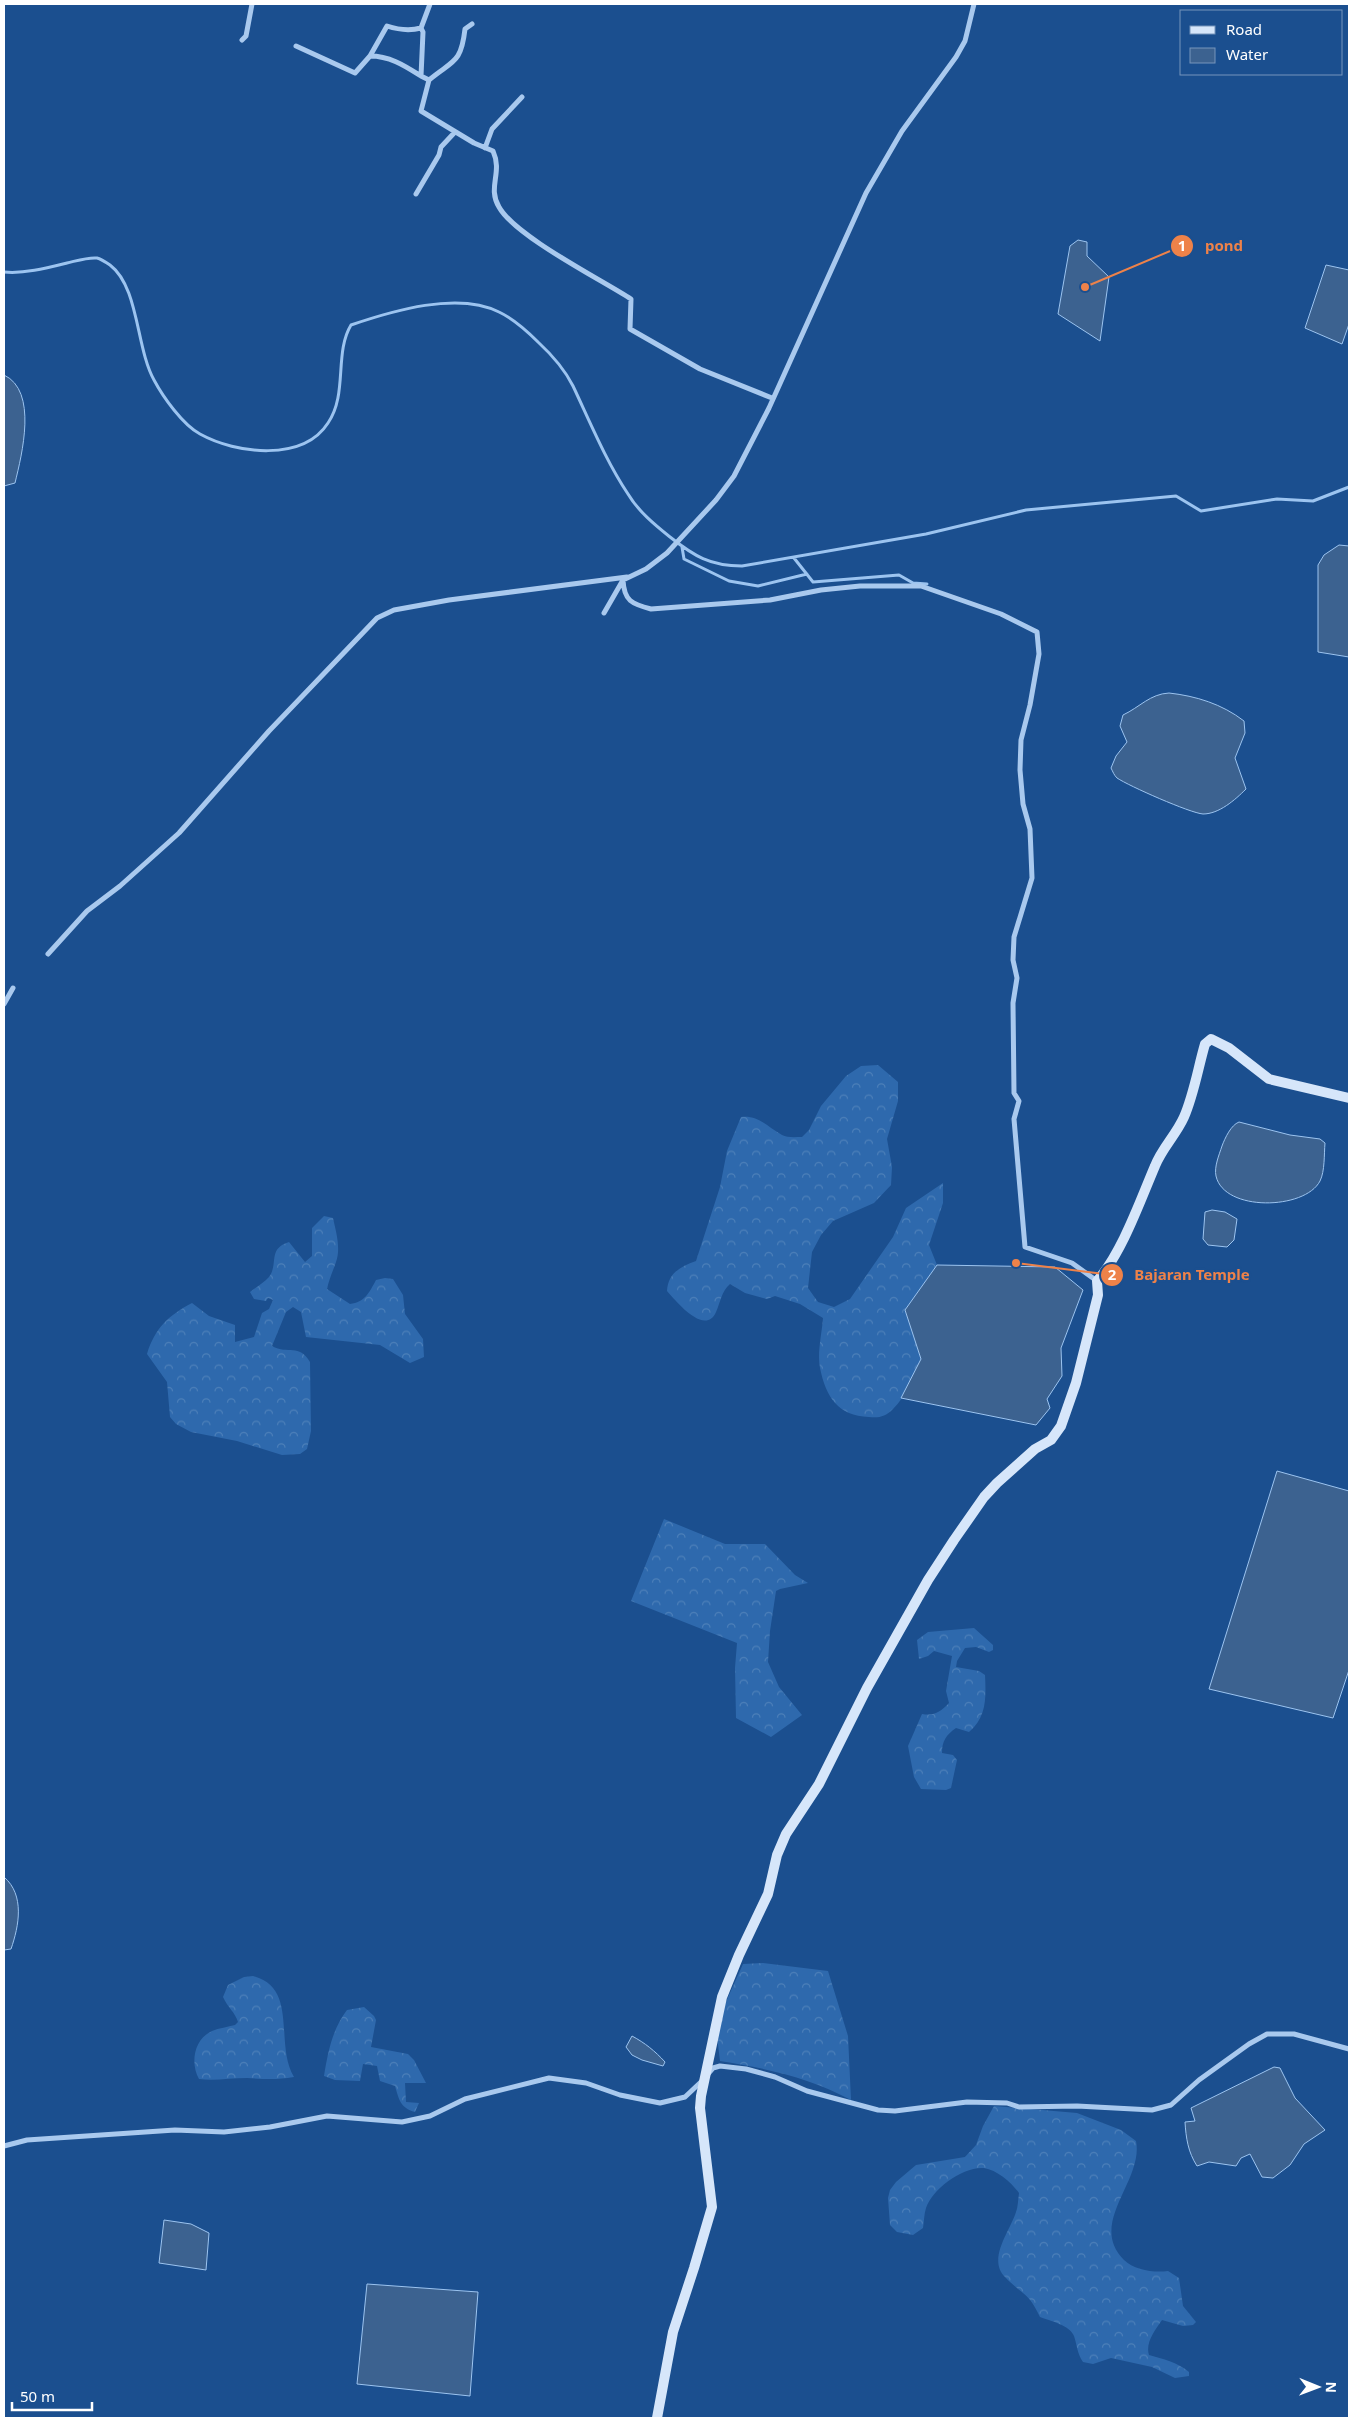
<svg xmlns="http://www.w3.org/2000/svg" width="1353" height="2422" viewBox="0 0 1353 2422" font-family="'Noto Sans',sans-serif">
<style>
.forest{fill:url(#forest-crowns)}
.water{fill:#3c6290;stroke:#9cc4f0}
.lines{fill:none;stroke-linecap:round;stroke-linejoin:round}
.stream{stroke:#9cc4f0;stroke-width:3}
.street{stroke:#a9c9ee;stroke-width:5}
.secondary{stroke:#d6e6fa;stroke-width:10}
.leader{fill:none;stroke:#ee8249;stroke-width:2}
.callout-dot{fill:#ee8249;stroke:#1b4f8f;stroke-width:2}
.mark-label{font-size:15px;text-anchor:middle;font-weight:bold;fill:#fff}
.callout-label{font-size:15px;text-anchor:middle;font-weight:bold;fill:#ee8249;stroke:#1b4f8f;stroke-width:4.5;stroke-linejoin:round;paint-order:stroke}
</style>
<defs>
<pattern id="forest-crowns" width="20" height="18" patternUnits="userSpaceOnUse" patternTransform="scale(1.25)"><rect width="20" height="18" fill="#2e69ad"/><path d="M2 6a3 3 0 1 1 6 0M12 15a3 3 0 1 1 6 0" fill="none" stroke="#4d80b9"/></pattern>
</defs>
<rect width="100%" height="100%" fill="#1b4f8f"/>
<path class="forest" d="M878 1065 898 1082V1101L887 1139 892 1167 891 1185 874 1203 833 1221 821 1235 812 1252 808 1288 818 1302 834 1307 850 1299 893 1237 906 1208 943 1183V1203L929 1245 937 1265 905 1310 921 1359C913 1375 906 1397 893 1409 885 1417 879 1418 869 1417 838 1416 826 1397 820 1368 817 1353 822 1333 823 1318L800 1304 775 1296 767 1299 745 1293 730 1284C721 1292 721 1301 716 1312 705 1337 675 1300 667 1291 668 1273 680 1267 696 1261L720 1187 727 1151 741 1117C759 1115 767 1127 782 1135 787 1138 796 1137 802 1137L809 1130 821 1106 846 1076 861 1066Z
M324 1216 333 1218C336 1232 341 1248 336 1262 333 1271 329 1279 327 1289L350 1304C365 1302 369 1293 376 1280L385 1278 393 1279 403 1295 405 1314 423 1339 424 1357 410 1363 380 1345 306 1337 301 1312 293 1307 286 1312 272 1346C288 1355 299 1343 310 1362L311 1431 307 1449 300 1454 282 1455 237 1441 191 1432 176 1424 170 1417 167 1382 147 1354C155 1328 169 1315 192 1303L209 1316 235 1325V1342L254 1337 262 1313 269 1309 273 1300 268 1298 266 1301 254 1299 250 1292C256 1287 264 1283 269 1277 279 1264 267 1249 289 1242L305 1262 312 1256V1228Z
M664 1519 725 1544H765L795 1575 808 1583 780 1589 776 1591 770 1631 768 1662 779 1687 802 1715 771 1737 736 1718 735 1668 737 1643 631 1601Z
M974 1628 993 1645V1650L989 1652 976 1647 965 1648 957 1661 956 1667 979 1671 985 1675C986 1697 987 1717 969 1732L956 1728C946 1735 942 1741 942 1753L953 1755 957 1760 951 1788 946 1790 921 1789 914 1777 908 1746 922 1714C935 1716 940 1712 949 1703L946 1691 952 1656 934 1651 928 1656 919 1659 917 1640 928 1632Z
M763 1963 828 1971 848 2036 851 2100C811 2078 765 2068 720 2061L717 2036 725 2004 743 1964Z
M253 1976C299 1988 274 2044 294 2077 276 2080 265 2079 247 2078 230 2078 215 2081 199 2079 190 2063 194 2039 212 2031 219 2028 228 2027 235 2025L238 2022C235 2012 228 2008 223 1997L228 1985 244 1977Z
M364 2007 374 2016 376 2020 371 2047 408 2054 414 2060 426 2083H405L406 2102 419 2103 415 2112C400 2108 399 2099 395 2086L380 2081 377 2066 363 2064 360 2081 335 2080 324 2076C328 2052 332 2030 347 2010Z
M994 2106 1077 2113 1121 2130 1136 2141C1144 2181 1087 2223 1124 2260 1134 2270 1154 2273 1168 2271L1179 2278 1183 2306 1196 2322 1193 2325 1183 2326 1162 2320C1155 2330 1145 2343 1149 2355 1163 2359 1177 2362 1189 2372V2376L1175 2378 1152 2367 1111 2358 1093 2364 1083 2362C1077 2353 1077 2345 1074 2336 1070 2325 1050 2321 1040 2317 1028 2291 1022 2295 1005 2277 987 2259 1010 2231 1016 2212 1018 2207 1018 2200 1019 2193 1012 2183 997 2170 984 2168 963 2166 932 2189 926 2208 924 2214 924 2222 923 2228L913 2235 897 2232 890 2225 888 2198 890 2190 896 2182 916 2165 965 2157 976 2145 983 2126Z"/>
<path class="water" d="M1078 240 1087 242V256L1109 277 1100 341 1058 314 1070 246Z
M1326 265 1349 270V324L1342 344 1305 328Z
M4 375C38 391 22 454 15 483L4 486Z
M1339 545 1349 546V657L1318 652V565L1324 555Z
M1169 693C1196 696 1222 704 1244 721L1245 733 1235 758 1246 789C1235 800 1219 814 1203 814 1190 813 1129 786 1117 778 1114 775 1113 772 1111 768L1116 756 1127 742 1120 726 1123 715C1140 707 1150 694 1169 693Z
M1239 1122 1290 1135 1320 1139 1325 1143C1324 1154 1325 1171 1320 1181 1305 1210 1224 1212 1216 1176 1214 1167 1219 1155 1222 1146 1225 1138 1231 1125 1239 1122Z
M1212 1210 1225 1212 1237 1219 1234 1240 1227 1247 1208 1245 1203 1239 1205 1212Z
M937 1265 1055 1267 1083 1290 1061 1348 1062 1376 1047 1399 1050 1408 1036 1425 901 1398 921 1359 905 1310Z
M1277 1471 1349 1491V1670L1333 1718 1209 1689Z
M4 1877C25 1895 19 1926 11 1949L4 1950Z
M632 2036C645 2043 655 2051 665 2062L663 2066 642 2060 632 2055 626 2047Z
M1274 2067 1280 2068 1295 2098 1325 2130 1304 2144 1290 2165 1273 2178 1262 2177 1250 2154 1241 2158 1236 2166 1209 2162 1197 2166C1188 2152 1186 2138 1185 2122L1195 2121 1191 2108Z
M164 2220 191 2224 209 2233 206 2270 159 2263Z
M367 2284 478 2292 470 2396 357 2384Z"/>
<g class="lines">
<path class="stream" d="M4 272C24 274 47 268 67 263 76 261 88 257 97 258 101 259 107 263 110 265 139 287 136 348 154 380 163 397 183 425 200 434 236 454 303 462 328 423 348 394 334 353 351 325 392 311 458 291 499 312 514 319 526 330 538 342 551 354 565 370 573 386 590 422 606 461 628 494 638 511 655 525 670 537 694 556 710 566 742 566L926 534 1026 510 1176 496 1201 511 1277 499 1313 501 1349 487
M682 547 684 559 729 581 758 586 807 574
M794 558 813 582 899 575 913 583 927 584"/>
<path class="street" d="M430 4 421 28 423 32 421 76 429 80 421 111 474 143 493 151C503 173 487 187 499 207 515 236 600 279 631 299L630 329 700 369 772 398
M242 40 246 36 252 4
M296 46 355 73 370 56 387 26C399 30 410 31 421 28
M370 56C390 56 405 66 421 76
M429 80C453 60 461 64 465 29L472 24
M485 148 492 129 522 97
M416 194 439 155 441 147 455 132
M623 580C624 601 632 604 651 609L770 600 821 590 860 586H921L1001 614 1037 632 1039 654 1030 705 1021 740 1020 770 1023 804 1030 829 1032 878 1014 937 1013 960 1017 978 1013 1003 1014 1093 1019 1101 1014 1119 1025 1247 1072 1263 1097 1281
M604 613 623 580 646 569 667 553 716 500 734 476 769 408 866 193 902 131 956 57 965 41 974 4
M48 954 87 911 120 886 179 833 269 731 377 618 394 610 449 600 627 577
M4 1004 13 988
M707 2075 713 2068 720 2066 746 2069 775 2077 807 2091 878 2110 895 2111 967 2102 1007 2103 1019 2107 1077 2106 1152 2110 1171 2105 1199 2080 1249 2044 1267 2034H1294L1349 2049
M4 2146 27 2140 175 2130 224 2132 270 2127 327 2116 402 2122 430 2116 465 2099 549 2078 586 2083 620 2095 660 2103 685 2097 702 2081"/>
<path class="secondary" d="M657 2418 673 2332 694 2268 712 2207 700 2108 701 2096 722 1997 739 1955 768 1894 777 1855 786 1834 819 1784 867 1688 928 1580 954 1540 984 1497 997 1483 1035 1449 1051 1440 1061 1426 1076 1383 1098 1295 1097 1281C1122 1253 1140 1201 1155 1166 1162 1148 1176 1135 1184 1117 1194 1094 1198 1068 1205 1044L1211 1039 1229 1048 1269 1079 1349 1098"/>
</g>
<path class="leader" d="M1085 287L1182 246M1016 1263L1112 1275"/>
<g class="callout-dot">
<circle cx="1085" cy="287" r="5"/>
<circle cx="1016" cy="1263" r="5"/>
<circle cx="1182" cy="246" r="12"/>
<circle cx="1112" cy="1275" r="12"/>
</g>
<g class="mark-label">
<text x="1182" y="251">1</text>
<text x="1112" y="1280">2</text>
</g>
<g class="callout-label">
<text x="1224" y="251">pond</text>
<text x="1192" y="1280">Bajaran Temple</text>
</g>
<rect width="1353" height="2422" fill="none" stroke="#ffffff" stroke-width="10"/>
<rect x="1180" y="10" width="162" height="65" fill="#1b4f8f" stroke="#7695bc"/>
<rect x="1190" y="26" width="25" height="8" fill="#d6e6fa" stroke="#7695bc"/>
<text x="1226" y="35" font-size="15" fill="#ffffff">Road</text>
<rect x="1190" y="48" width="25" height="15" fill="#3c6290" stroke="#7695bc"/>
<text x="1226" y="60" font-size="15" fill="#ffffff">Water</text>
<g transform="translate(1318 2387) rotate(91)" stroke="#1b4f8f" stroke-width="4" paint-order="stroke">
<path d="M0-4L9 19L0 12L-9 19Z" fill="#ffffff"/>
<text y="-8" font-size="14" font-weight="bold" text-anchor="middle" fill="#ffffff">N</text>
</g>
<path d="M12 2402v8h80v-8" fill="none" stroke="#ffffff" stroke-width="2.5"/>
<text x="20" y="2402" font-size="15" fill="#ffffff" stroke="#1b4f8f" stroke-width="4" paint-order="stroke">50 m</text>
</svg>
